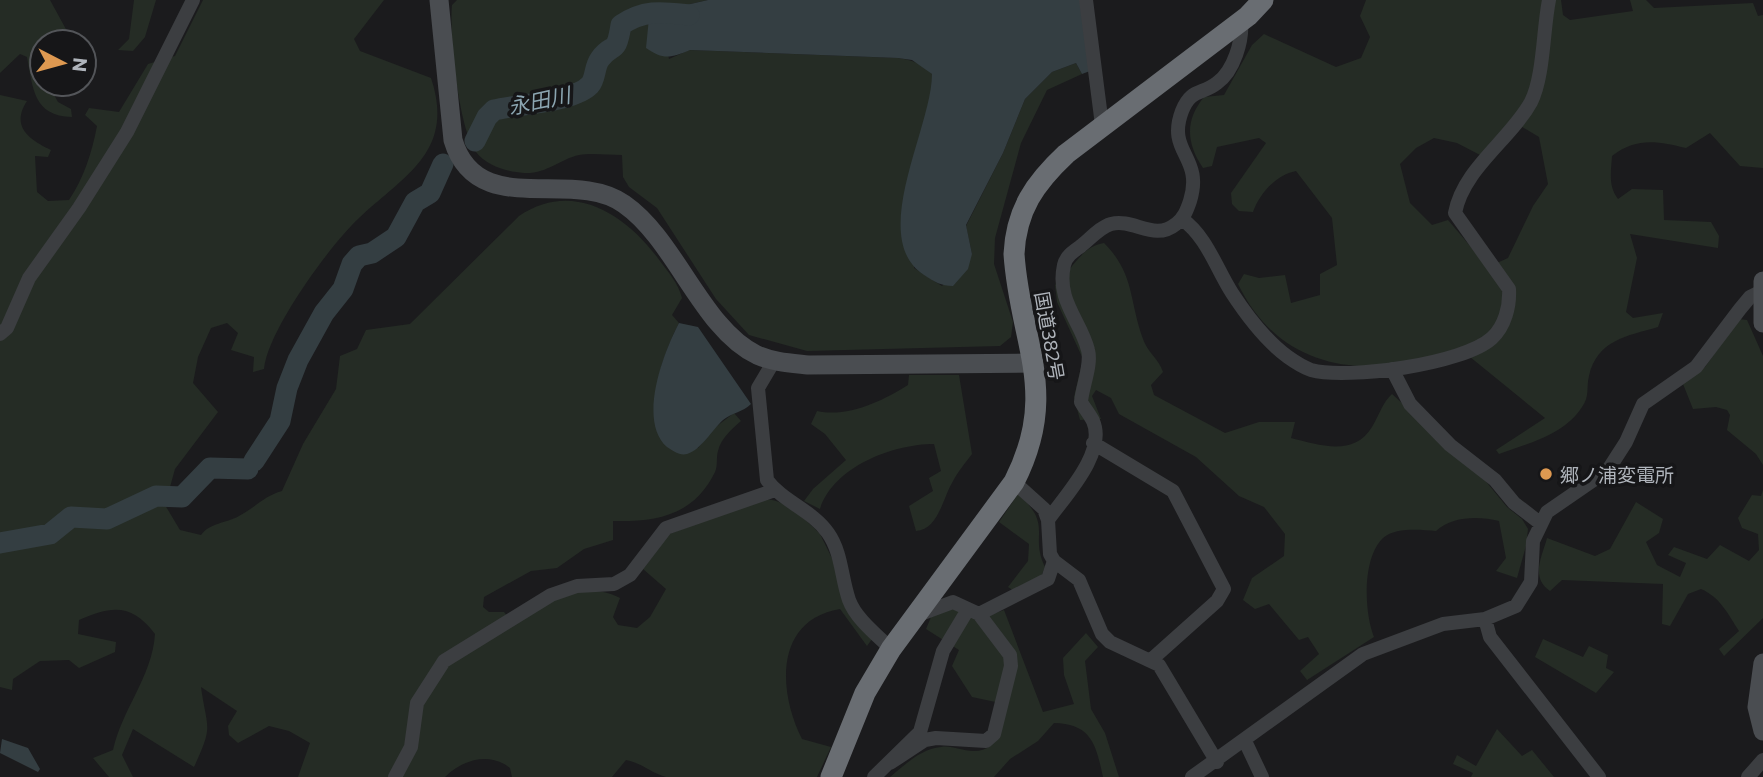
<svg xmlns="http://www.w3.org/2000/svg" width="1763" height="777" viewBox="0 0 1763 777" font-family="Commissioner,'Noto Sans JP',sans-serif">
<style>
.green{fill:#252c25;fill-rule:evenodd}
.water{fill:#343e42}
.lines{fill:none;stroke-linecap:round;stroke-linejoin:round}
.river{stroke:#343e42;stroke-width:21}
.street{stroke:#3c3e41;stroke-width:14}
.secondary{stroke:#4a4d51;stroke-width:19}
.highway{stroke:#696d72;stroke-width:21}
.poi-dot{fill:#de9951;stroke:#161618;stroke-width:2.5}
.labels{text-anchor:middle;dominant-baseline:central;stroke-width:7;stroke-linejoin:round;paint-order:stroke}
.street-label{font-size:19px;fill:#afb4bb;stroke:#161618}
.poi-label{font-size:19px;fill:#afb4bb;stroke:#161618;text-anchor:start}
.water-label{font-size:21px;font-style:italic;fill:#8ba5b1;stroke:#161618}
</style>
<rect width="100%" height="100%" fill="#1b1b1d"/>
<path class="green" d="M0 0H50L73 42H42V84H48L58 102 71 109 72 117C33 116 33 88 27 57L20 54 0 73Z
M134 0H156L145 37 133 51 118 50 129 39Z
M203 0H384L354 39 360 51 431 78C457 156 398 178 352 225 325 253 268 331 264 369L253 372 254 357 231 350 238 333 227 323 211 328 198 357 193 383 218 412 175 469 165 505 180 530 201 535C211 522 225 524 239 516 256 507 264 496 282 491L303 444 336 389 340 356 357 349 366 330 410 324 519 216C573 179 627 215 660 261 669 273 678 283 682 298L672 315 679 323C663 355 652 387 656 423L698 448 713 429 734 413 741 421C732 429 721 438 718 451 716 457 718 466 715 472 694 515 658 522 613 521V540L584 549 557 568 531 571 484 597 483 607 489 612H504L513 623C546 604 582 578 620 598L613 617 618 625 637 628 650 617 666 589 643 569 669 534 763 499C786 499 804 518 820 534L872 639 867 646 840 609C774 620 778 692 802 739L831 747 817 777H666C651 773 642 763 626 760L612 777H512L510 768C489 751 462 760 445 777H298L310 743 289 731 269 726 238 743 229 735 228 726 237 711 201 687C207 730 214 724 194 767L133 729 122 755 133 777H109L93 758 113 750C122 709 152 677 155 634 131 603 112 606 79 620L78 634 116 642 115 652 79 668 69 660 40 661 13 679 12 690 0 687V95L27 101C10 127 30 140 51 150L48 157 35 156 37 192 48 201 69 200C84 178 92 152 97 126L85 115 89 108 119 112 148 64 175 56Z
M457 0H708L660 11 669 59 689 50 898 58C912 60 921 63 932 74V93L923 128 914 268 942 286 972 254 966 226 1003 153 1025 99 1052 72 1076 63 1082 74 1047 90 1021 143 995 238 994 264 1013 322 1011 337 1000 346 807 351 749 335 716 299 657 208 629 187 623 177 622 155C608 155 592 153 579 155 560 159 547 174 524 173 507 172 487 166 476 152 459 129 449 35 452 5Z
M1366 0H1561L1563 15 1570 20 1633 11 1630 0H1646L1654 8 1753 3 1758 16 1763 15V168L1740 166 1710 133 1686 148C1658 141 1636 137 1612 156 1611 172 1608 186 1618 199L1632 189 1663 190 1664 220 1711 222 1719 236 1718 248 1630 234 1637 258 1626 312 1633 318 1663 313 1658 327C1627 336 1597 340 1589 376 1586 388 1590 396 1582 407 1564 435 1529 443 1499 454L1496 450 1545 418 1459 348C1374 381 1282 375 1238 284L1244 274 1259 278 1285 275 1291 303 1320 295V274L1337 265 1332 218 1296 171C1276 175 1260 193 1253 212L1239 211 1232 204 1231 193 1266 143 1259 138 1217 147 1212 166 1203 168C1186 143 1185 120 1204 97L1224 95 1252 45 1264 34 1336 67 1361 58 1370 37 1360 16ZM1512 121 1539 137 1548 184 1533 206 1508 258 1488 267 1448 220 1432 225 1410 203 1400 164 1416 148 1434 138 1457 143 1482 156Z
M1104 243C1135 274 1129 301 1143 339 1147 352 1159 359 1163 372L1151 385 1154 395 1225 433 1259 422H1295L1291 438C1319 445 1354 457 1372 427 1379 415 1383 402 1392 394L1479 473 1507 507 1522 519 1528 529 1526 546 1517 578 1496 571 1506 558 1499 521C1479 516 1452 516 1436 531 1421 530 1396 527 1383 538 1362 558 1364 612 1374 637L1307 680 1300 671 1319 654 1308 637 1299 640 1269 604 1255 609 1243 600 1252 578 1284 556 1285 534 1264 507 1239 496 1196 457 1119 414 1111 398 1096 390 1092 396 1101 419 1080 420 1074 397 1083 359 1057 302 1055 285C1071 272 1081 246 1104 243Z
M1739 319 1747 320 1763 356V465L1756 454 1727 430 1730 415 1727 410 1716 407 1693 409 1683 384 1705 367Z
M909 375H959L972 454C965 463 957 473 952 483 943 498 938 530 916 531L909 506 933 491 929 478 941 471 934 444C893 444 833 467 820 509L804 501 813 489 846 460 825 434 811 424 817 411C847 418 883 401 908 385Z
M1763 490V618L1724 656 1719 649 1739 631C1728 614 1720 597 1701 589L1688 594 1670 626 1662 624 1663 584 1562 580 1550 591C1530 577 1542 557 1547 538L1595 556 1610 549 1636 502 1663 519 1659 533 1646 542 1657 565 1680 577 1686 563 1668 555 1674 547 1707 559 1720 545 1749 561 1759 550 1758 534 1742 528 1738 518 1752 495 1761 496Z
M1018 494C1054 526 1029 534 1045 567L1040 579 1014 591 1008 587 1028 561 1029 544 999 522Z
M956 606 978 619 1004 610 1043 712 1074 704 1064 675 1063 658 1086 633 1098 647 1085 661 1091 709 1105 733 1119 777H1103C1096 745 1092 724 1054 723L1038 741 1010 759 994 777H890C905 765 920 749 941 747 951 745 962 751 973 751 1000 752 1003 724 1005 704L972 697 952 666 959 650 926 629 931 617Z
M1543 639 1583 657 1589 646 1608 655 1606 668 1614 672 1596 693 1535 657Z
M1497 729 1522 756 1532 750 1554 777H1471L1473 773 1453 764 1457 755 1476 766Z"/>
<path class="water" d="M708 0H1081L1090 71 1082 74 1076 63 1052 72 1025 99 1003 153 966 225 972 254 968 269 953 286C941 286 935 282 924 275 867 238 932 128 932 74L912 60 898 58 690 50C671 58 663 60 646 48L649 18 660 11Z
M679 323 698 327 751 404C743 412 731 413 723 420 712 430 701 450 687 454 680 456 673 451 667 447 637 421 664 351 679 323Z
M2 739 28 748 40 769 38 772 0 753Z"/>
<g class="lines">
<path class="river" d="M475 141 487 117 494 110C518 104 574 102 590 85 596 78 594 67 600 59 613 41 616 57 621 25 645 9 662 12 689 15
M254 461 280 421 287 388 298 360 324 313 343 289 352 264 359 256 372 253 396 237 415 202 430 193 443 164
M0 543 50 534 71 517 107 519 156 496 182 497 210 468 248 469"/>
<path class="street" d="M1086 0 1102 125
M1182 219C1207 237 1216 268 1232 293 1247 316 1266 341 1288 357 1295 362 1303 367 1311 370 1347 380 1464 364 1492 338 1505 326 1510 306 1509 289L1455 213C1463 169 1510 140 1531 102 1544 76 1543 29 1549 0
M0 334 7 328 29 278 79 208 127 132 193 0
M774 361 758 388 767 480C783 502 812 510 828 533 842 553 841 577 849 600 856 619 877 635 891 649
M1392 369 1410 404 1450 445 1495 480 1514 503 1540 523
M1093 443 1173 491 1224 589 1217 601 1151 660
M1014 482 1044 509 1048 520 1050 554 1054 561 1079 580 1102 634 1110 642 1159 665 1217 762
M1048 520C1064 497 1107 453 1093 421 1090 415 1085 409 1081 402 1082 387 1092 365 1088 350 1081 321 1056 301 1064 265 1066 256 1074 251 1081 246 1090 239 1100 227 1111 224 1134 218 1154 242 1176 224 1184 218 1187 210 1190 201 1204 156 1166 153 1182 111 1191 88 1202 95 1217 83 1234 71 1243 40 1241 21
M918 615 953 602 979 614 1048 579 1054 561
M1485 619 1490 637 1599 777
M1245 741 1262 777
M890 763 925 740 936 738 986 741 994 734 1011 666 1010 655 979 614
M395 777 411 747 417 703 444 661 551 595 577 586 614 584 630 575 666 528 775 490
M874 777 920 732 943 651 967 611
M1192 777 1363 654 1443 624 1485 619 1516 606 1531 582 1533 541 1547 512 1608 470 1626 442 1643 404 1696 367 1740 309 1750 297 1762 291
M1748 777 1763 760"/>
<path class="secondary" d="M439 0 453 140C477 221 572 167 624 204 676 240 702 329 757 355 773 362 790 363 808 365L1034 363
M1763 281V323
M1763 663 1757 707 1763 731"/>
<path class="highway" d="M831 777 865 693 891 649 1014 482C1060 392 1020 344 1014 254 1016 210 1035 183 1066 154L1248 16 1263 0"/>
</g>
<circle class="poi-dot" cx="1546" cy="474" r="7"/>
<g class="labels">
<g class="street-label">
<text transform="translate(1050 336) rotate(80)">国道382号</text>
</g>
<g class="poi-label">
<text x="1560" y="474">郷ノ浦変電所</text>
</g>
<g class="water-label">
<text transform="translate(539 100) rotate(-12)">永田川</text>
</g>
</g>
<g transform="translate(63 63) rotate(96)"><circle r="33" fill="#161618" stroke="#535559" stroke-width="2"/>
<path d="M0-5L12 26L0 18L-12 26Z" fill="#de9951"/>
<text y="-10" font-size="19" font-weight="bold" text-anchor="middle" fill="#afb4bb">N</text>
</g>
</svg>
